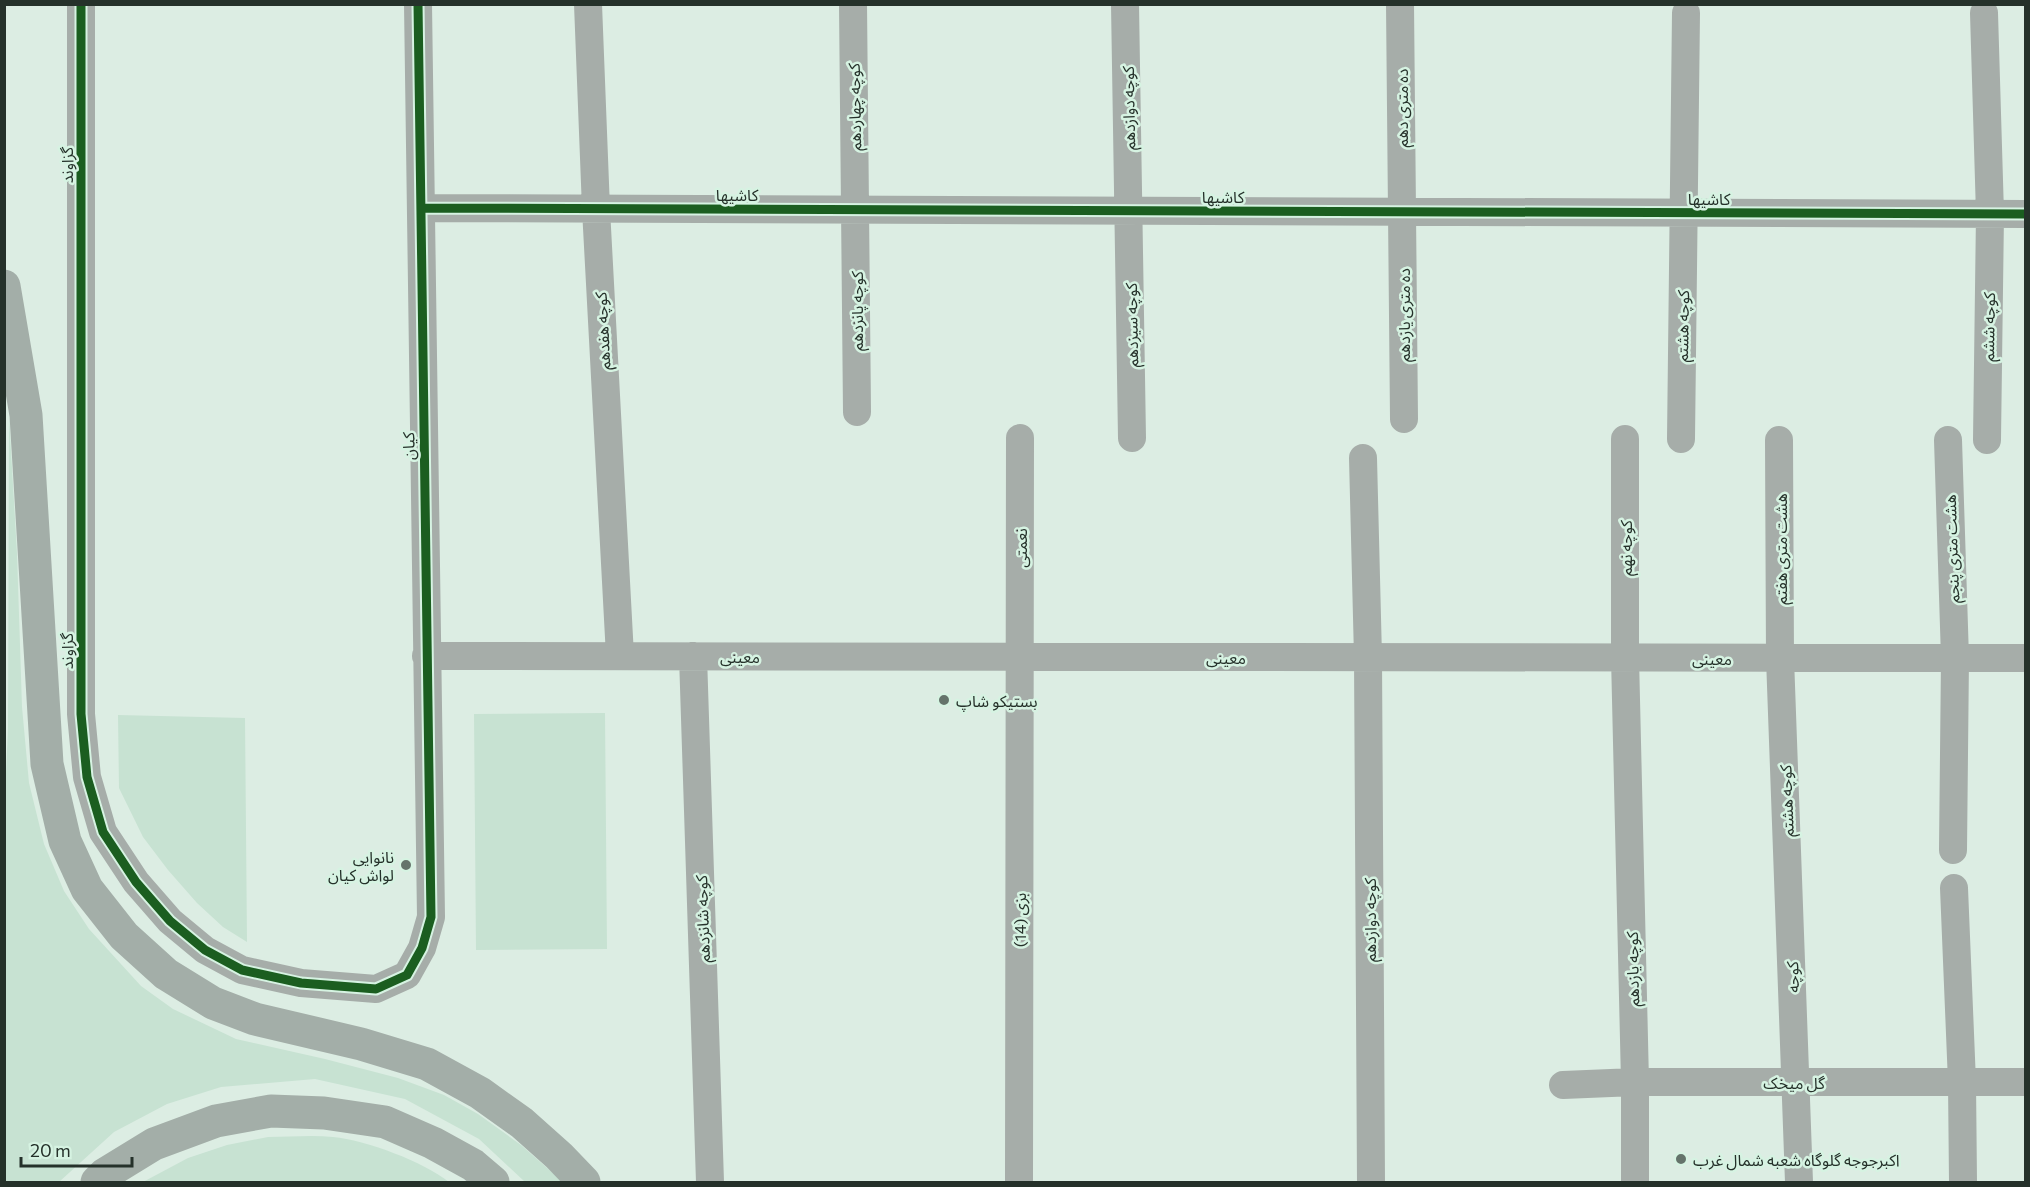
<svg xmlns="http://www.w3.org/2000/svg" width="2030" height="1187" viewBox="0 0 2030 1187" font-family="Commissioner,'Noto Sans Arabic',sans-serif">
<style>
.green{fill:#c7e2d2}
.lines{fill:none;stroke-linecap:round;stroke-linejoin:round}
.minor{stroke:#a6ada9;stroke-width:28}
.trunk{stroke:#a3aea8;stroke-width:33}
.cycleway-casing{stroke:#d6f3e2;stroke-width:13}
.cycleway{stroke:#1b5e20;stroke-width:9}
.poi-dot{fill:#65736b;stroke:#d6f3e2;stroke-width:2}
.labels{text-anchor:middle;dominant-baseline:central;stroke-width:5;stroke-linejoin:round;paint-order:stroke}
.street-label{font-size:16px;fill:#25312a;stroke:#d6f3e2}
.poi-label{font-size:16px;fill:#25312a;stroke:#d6f3e2;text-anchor:start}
</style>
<rect width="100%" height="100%" fill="#dcede3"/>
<path class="green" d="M9 417 17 553 22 707 29 783 44 844 64 891 89 929 141 986 173 1009 236 1039 325 1059 398 1078 444 1095 478 1114 521 1145 563 1182H525L479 1139 405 1099 315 1079 221 1087 167 1104 114 1132 59 1182H5L4 818 8 729Z
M605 713 607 949 476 950 474 714Z
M118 715 245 718 247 942 223 927 197 903 168 870 143 837 119 788Z
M268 1137C289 1137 312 1135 333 1137 366 1140 424 1162 449 1182H143L188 1158 227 1145Z"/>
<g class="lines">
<path class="minor" d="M81 4V714L87 777 103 832 136 882 170 921 205 950 242 970 301 983 376 989 407 975 422 948 431 917 418 4
M588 4 596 209 620 656
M853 4 857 412
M1125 4 1132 438
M1400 4 1404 419
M1984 13 1990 214 1987 440
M421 208 2026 214
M1625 439V657L1635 1082V1182
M1681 439 1686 13
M1779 440 1780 658 1799 1182
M1948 440 1955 658 1953 850
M1363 458 1368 657 1371 1182
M426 656 2026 658
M693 656 710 1182
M1954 888 1962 1082 1963 1182
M1563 1085 1635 1082H2026
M1019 1182 1020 438"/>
<path class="trunk" d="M4 286 26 415 47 764 65 841 87 889 124 936 166 974 213 1003 255 1019 361 1044 427 1064 480 1093 522 1123 559 1156 584 1182
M97 1182 105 1174 154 1144 216 1121 271 1111 324 1113 385 1122 433 1143 473 1165 493 1182"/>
<g class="cycleway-casing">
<path id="cycleway" d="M81 4V714L87 777 103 832 136 882 170 921 205 950 242 970 301 983 376 989 407 975 422 948 431 917 418 4
M421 208 2026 214"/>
</g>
<use href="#cycleway" class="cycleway"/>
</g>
<g class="poi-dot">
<circle cx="944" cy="700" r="6"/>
<circle cx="406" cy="865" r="6"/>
<circle cx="1681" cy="1159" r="6"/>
</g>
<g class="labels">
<g class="street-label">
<text transform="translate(854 107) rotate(-91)">کوچه چهاردهم</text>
<text transform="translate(1128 108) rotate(-91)">کوچه دوازدهم</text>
<text transform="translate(1401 108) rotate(-90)">ده متری دهم</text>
<text transform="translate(66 165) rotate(-90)">گزاوند</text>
<text x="737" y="194">کاشیها</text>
<text x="1223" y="196">کاشیها</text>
<text x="1709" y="198">کاشیها</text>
<text transform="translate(856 311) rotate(-90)">کوچه پانزدهم</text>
<text transform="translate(1403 315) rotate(-90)">ده متری یازدهم</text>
<text transform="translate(1131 325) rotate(-91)">کوچه سیزدهم</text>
<text transform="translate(1682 326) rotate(-89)">کوچه هشتم</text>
<text transform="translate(1988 327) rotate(-89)">کوچه ششم</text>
<text transform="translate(602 331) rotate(-93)">کوچه هفدهم</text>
<text transform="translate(408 446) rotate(-91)">کیان</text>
<text transform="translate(1020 548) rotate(-90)">نعمتی</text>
<text transform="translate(1625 548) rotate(-90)">کوچه نهم</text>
<text transform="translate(1780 549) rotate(-90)">هشت متری هفتم</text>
<text transform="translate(1951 549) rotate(-92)">هشت متری پنجم</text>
<text transform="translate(66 651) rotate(-90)">گزاوند</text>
<text x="740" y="656">معینی</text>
<text x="1226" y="657">معینی</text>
<text x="1712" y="658">معینی</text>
<text transform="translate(1786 801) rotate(-92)">کوچه هشتم</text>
<text transform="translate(702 919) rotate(-92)">کوچه شانزدهم</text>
<text transform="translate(1019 920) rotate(-90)">بزی (14)</text>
<text transform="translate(1369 920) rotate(-90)">کوچه دوازدهم</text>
<text transform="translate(1632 969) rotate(-91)">کوچه یازدهم</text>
<text transform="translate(1792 977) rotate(-92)">کوچه</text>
<text x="1794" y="1082">گل میخک</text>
</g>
<g class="poi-label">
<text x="956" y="700">بستیکو شاپ</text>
<text x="394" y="856" text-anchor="end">نانوایی<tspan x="394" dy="18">لواش کیان</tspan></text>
<text x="1693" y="1159">اکبرجوجه گلوگاه شعبه شمال غرب</text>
</g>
</g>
<rect width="2030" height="1187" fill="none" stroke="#25312a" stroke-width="12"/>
<path d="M21 1157v9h111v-9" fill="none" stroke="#25312a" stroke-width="3"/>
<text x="30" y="1157" font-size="18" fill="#25312a" stroke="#d6f3e2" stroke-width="4.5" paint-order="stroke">20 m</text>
</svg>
